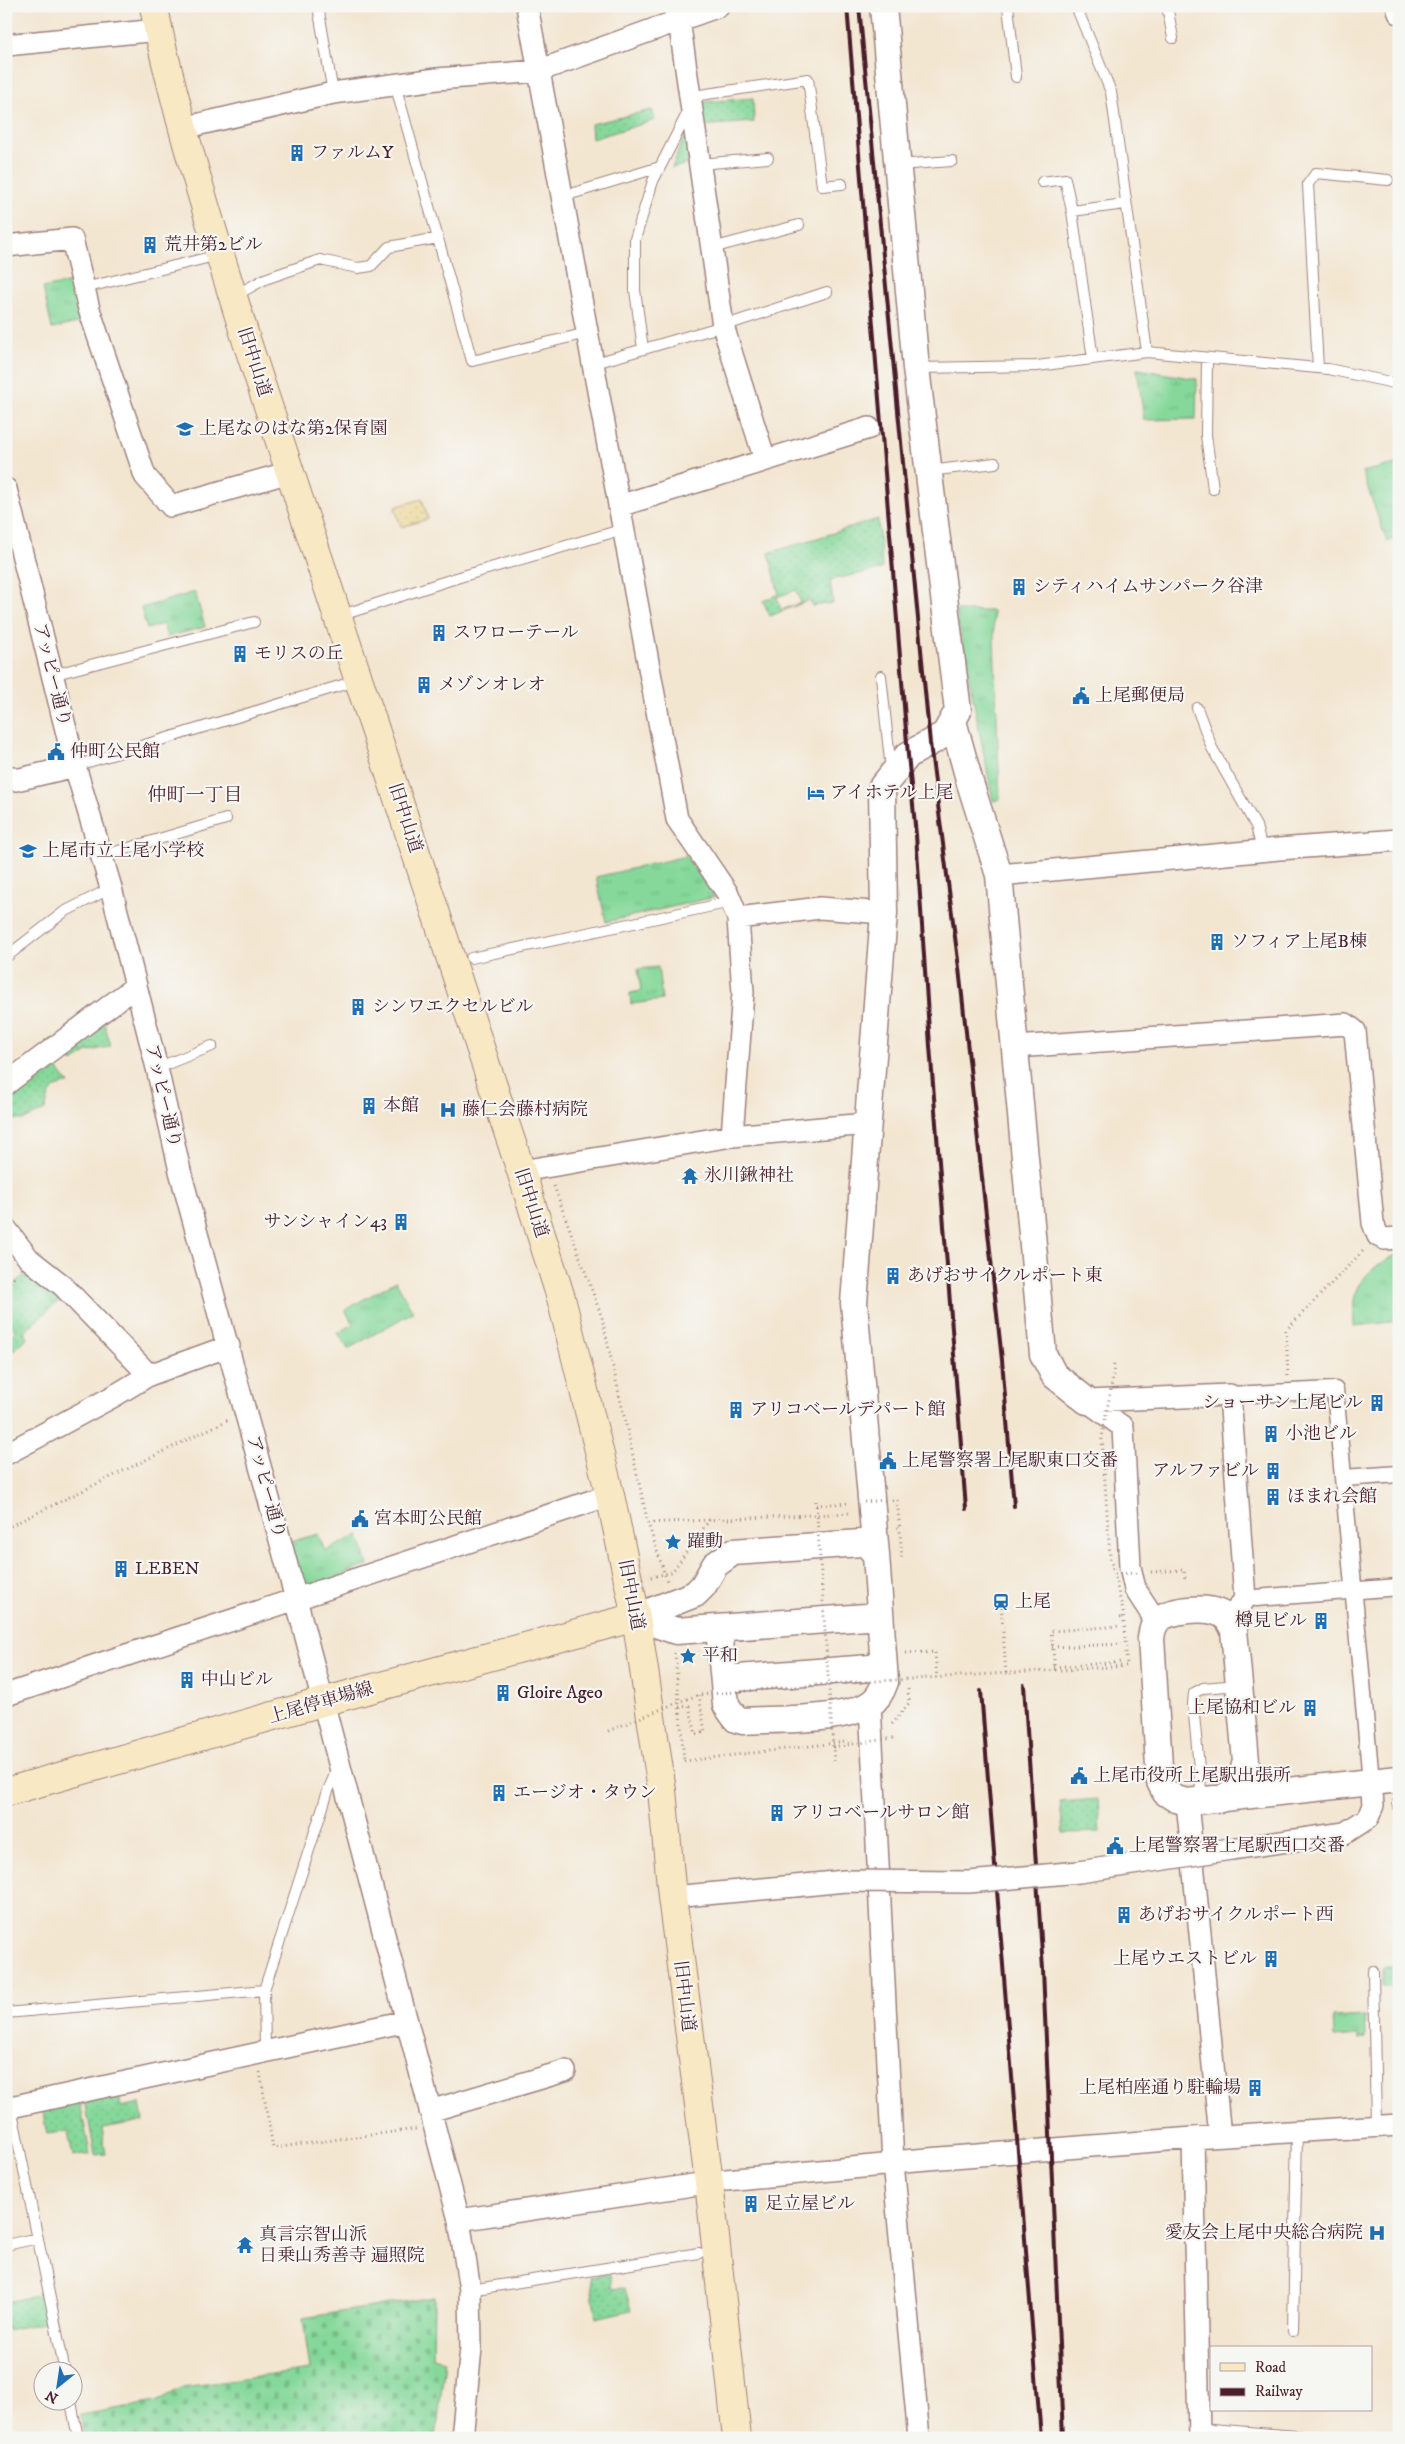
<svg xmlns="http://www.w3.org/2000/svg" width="1405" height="2444" viewBox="0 0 1405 2444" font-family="'IM FELL DW Pica','Noto Serif JP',serif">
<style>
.grass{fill:url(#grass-tufts);stroke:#687c62}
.sand{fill:url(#sand-dots);stroke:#9c7c64}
.cemetery{fill:url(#cemetery-stones);stroke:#687c62}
.garden{fill:url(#garden-dots);stroke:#687c62;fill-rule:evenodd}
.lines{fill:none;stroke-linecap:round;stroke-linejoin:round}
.service-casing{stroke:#9e827e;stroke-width:12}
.pedestrian-casing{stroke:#9e827e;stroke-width:19}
.minor-casing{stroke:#9e827e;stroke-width:24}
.tertiary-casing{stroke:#9e827e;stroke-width:29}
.secondary-casing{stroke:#9e827e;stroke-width:30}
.path{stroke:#9e827e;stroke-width:3;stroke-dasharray:1 4;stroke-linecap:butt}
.service{stroke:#fff;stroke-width:10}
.pedestrian{stroke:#fff;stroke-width:16}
.minor{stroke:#fff;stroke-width:21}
.tertiary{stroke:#fff;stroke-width:26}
.secondary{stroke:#f8e8c3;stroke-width:28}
.rail{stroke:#4a1f2b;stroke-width:4}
.minor-bridge-casing{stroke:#9e827e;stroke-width:24;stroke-linecap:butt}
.path-bridge{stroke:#9e827e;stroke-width:3;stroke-dasharray:1 4;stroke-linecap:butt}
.minor-bridge{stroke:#fff;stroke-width:21}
.labels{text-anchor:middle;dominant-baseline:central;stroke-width:4.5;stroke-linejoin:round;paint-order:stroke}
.poi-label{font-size:18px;fill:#4a1f2b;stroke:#f6f6f2;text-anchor:start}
.street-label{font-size:18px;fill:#4a1f2b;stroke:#f6f6f2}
.neighbourhood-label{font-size:19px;fill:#4a1f2b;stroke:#f6f6f2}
</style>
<defs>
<pattern id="grass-tufts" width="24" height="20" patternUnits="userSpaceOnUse" patternTransform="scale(1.25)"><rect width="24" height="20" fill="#85d89a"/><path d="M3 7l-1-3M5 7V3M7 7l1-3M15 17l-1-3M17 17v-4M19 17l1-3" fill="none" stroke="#74b985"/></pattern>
<pattern id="sand-dots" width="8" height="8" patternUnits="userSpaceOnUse" patternTransform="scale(1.25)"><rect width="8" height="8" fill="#eeda9e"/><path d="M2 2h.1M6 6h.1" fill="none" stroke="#cebb88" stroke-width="1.8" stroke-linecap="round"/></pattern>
<pattern id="cemetery-stones" width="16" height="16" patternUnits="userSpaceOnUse" patternTransform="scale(1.25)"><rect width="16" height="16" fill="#85d89a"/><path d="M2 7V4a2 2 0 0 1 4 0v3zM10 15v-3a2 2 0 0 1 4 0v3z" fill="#74b985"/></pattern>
<pattern id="garden-dots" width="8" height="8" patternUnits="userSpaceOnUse" patternTransform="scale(1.25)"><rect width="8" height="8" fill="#85d89a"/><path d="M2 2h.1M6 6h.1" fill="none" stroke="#74b985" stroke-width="1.8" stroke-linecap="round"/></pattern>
</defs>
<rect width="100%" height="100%" fill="#f6f6f2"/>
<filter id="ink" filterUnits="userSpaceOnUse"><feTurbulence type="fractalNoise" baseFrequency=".02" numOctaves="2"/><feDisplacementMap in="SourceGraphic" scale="10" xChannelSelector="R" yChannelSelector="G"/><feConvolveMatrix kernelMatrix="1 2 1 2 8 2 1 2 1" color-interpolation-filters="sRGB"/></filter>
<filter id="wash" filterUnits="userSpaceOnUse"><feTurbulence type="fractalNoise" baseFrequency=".0096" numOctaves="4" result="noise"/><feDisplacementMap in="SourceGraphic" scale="20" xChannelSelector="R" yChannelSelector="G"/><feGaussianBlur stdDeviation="1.12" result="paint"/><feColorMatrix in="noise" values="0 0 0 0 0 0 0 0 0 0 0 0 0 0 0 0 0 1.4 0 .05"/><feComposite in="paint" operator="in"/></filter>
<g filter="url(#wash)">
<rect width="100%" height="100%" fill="#f3e6d1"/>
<path class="grass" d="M686 131 691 163 672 168Z
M72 282 81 322 52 329 43 288Z
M1137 369 1197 379 1196 419 1144 420Z
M1399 463V537L1387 542 1362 472Z
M195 592 205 627 167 637 163 624 147 629 141 608Z
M956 611H993L1000 799 993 801Z
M686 856 715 897 606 922 596 877Z
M658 967 662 1000 631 1004 630 993 641 991 638 969Z
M1399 1254V1321L1354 1326C1354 1316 1352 1302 1356 1293 1363 1273 1380 1262 1399 1254Z
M396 1281 413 1312 348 1349 338 1333 353 1324 345 1310Z
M318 1534 325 1551 359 1535 368 1565 311 1587 300 1578 290 1542Z
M1365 2016 1366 2039 1358 2040V2035L1334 2037 1333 2018Z"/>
<path class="sand" d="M422 499 428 519 401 527 395 507Z"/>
<path class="cemetery" d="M434 2297 433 2358 445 2361 436 2438H84L80 2415 156 2402 183 2387 310 2370 303 2318Z"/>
<path class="garden" d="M753 98 754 122 699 126 697 108 704 102Z
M652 110 655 120 592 139 591 124Z
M878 519 882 569 830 580 833 603 812 606 810 600 770 616 763 601 779 594 769 553ZM796 590 801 603 781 610 777 597Z
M103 1019 111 1046 87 1052 73 1062 63 1048Z
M50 1059 69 1084C51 1085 49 1094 45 1110L24 1120 6 1119V1091Z
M31 1270 63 1297 24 1332 28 1337 14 1350 6 1342V1339L16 1331 6 1320V1290Z
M1098 1799 1100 1832 1063 1833 1060 1802Z
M1382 1966H1399V1986H1382Z
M119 2094 121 2107 140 2103 143 2121 102 2128 106 2154 95 2155 85 2100Z
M80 2102 90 2154 73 2157 68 2131 47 2134 42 2108Z
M610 2274 612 2289 625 2288 631 2310 596 2318 590 2277Z
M41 2295 47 2322 6 2330V2302Z"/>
</g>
<g filter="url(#ink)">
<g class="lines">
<g class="service-casing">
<path id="service" d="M318 6 333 93
M669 6 672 23
M1008 6 1016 77
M1076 6 1111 92 1147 352
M1167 6 1173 38
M395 84 472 361 587 333
M700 164 768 158
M898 165 952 161
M1042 182 1065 179 1072 211 1093 359
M561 197 660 167
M1072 211 1125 204
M712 248 799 225
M84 288 219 255
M245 290 265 279 320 260 358 268 371 266 389 247 438 238
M643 349 635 290V239L653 181 691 106 700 95 808 79 822 186 842 184
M1207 358 1206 435 1213 489
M592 364 723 326 827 292
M916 368 1037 366 1147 352 1328 369 1399 384
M1318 368 1308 184 1316 173 1388 180
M929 471 995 463
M339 616 453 579 624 529
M52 675 254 622
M881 676 891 770
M1197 708 1212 748 1256 826 1262 850
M75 766 359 680
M102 856 226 819
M6 957 64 912 111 888
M471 958 731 902
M157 1068 212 1046
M1202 1800 1193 1704 1194 1693 1203 1688 1238 1685
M1398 1802 1399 1807
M1373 1971 1376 2126
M6 2013 264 1990
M265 2052 264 1990 328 1791 338 1767
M11 2107 65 2372
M6 2245 38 2238
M470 2290 699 2253
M1293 2331 1297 2131
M71 2402 78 2438
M1199 2428 1320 2438"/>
</g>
<g class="pedestrian-casing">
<path id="pedestrian" d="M1230 1395 1335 1390 1371 1781
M1344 1478 1399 1474
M1256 1598 1399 1587"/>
</g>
<g class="minor-casing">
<path id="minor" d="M527 6 677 819 728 894 738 918 743 993 732 1136
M1397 6 1399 13
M679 20 723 326 765 460
M6 45 158 30
M183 128 333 93 437 79 538 71 719 6
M6 246 72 239 89 309 145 476 171 506 290 472
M6 489 75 766 111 888 157 1068 180 1171 296 1599 459 2220 470 2290 471 2348 462 2438
M619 506 869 428
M6 775 16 780 75 766
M999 875 1279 849 1399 840
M738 918 820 908 884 913
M1015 1047 1346 1024 1355 1031 1373 1223 1378 1236 1385 1239 1399 1238
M6 1084 136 986
M521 1171 732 1136 867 1124
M6 1229 29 1259 62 1285 149 1375
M1087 1401 1230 1395 1245 1599 1229 1620
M1087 1401 1123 1427 1130 1567 1135 1589 1156 1621
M6 1454 114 1396 149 1375 229 1346
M6 1695 610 1495
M870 1704 893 2163 919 2438
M1187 1802 1220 2136
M1231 1849 1345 1833 1368 1818 1373 1805 1371 1781
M672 1897 795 1886
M6 2108 407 2021
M430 2111 565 2071
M1193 2138 1199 2438
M459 2220 726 2180 883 2165 903 2161 1193 2138 1399 2125"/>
</g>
<g class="tertiary-casing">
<path id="tertiary" d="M953 721 970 783 999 875 1043 1354 1054 1375 1087 1401
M876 1555 854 1303 884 913 882 787 908 755 945 734 958 711 916 368 883 6
M636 1617 695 1594 703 1586 715 1565 733 1552 861 1543 868 1545 876 1555 885 1682C882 1691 878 1699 870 1704 845 1721 775 1719 743 1721L736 1719 726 1705 719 1629
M636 1617 676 1631 880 1616
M724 1679 884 1667
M1221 1799 1233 1792 1240 1784 1246 1761 1234 1630C1230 1622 1227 1616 1219 1613 1206 1606 1168 1610 1158 1620 1153 1625 1152 1631 1151 1638L1160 1782 1165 1792 1176 1799 1187 1802 1399 1779"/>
</g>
<g class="secondary-casing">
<path id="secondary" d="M154 6C159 39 168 70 176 102 196 182 222 260 246 339L521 1171 561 1298 610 1495 636 1617 662 1790 672 1897 709 2182 737 2438
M6 1792 322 1702 636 1617"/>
</g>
<path class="path" d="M554 1186 602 1318 648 1523 667 1581
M6 1285 17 1275
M1288 1376 1286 1330 1365 1249
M892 1500H897L900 1529
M816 1505 848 1503
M648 1523 851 1513
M898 1527 900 1530 902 1560
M6 1528 228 1420
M1151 1572 1184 1570 1185 1580
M651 1577 672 1572 710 1519
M1001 1602 1006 1673
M1120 1618 1124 1617
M1052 1647 1122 1644
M675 1653 684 1761
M906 1653 935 1652 937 1678
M1054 1667 1123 1662
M1055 1670 1051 1631 1120 1626
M679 1707 689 1706 696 1734 705 1732 699 1695
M892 1724 909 1703 908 1688
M684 1761 853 1741
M260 2072 273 2148 416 2129"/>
<use href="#service" class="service"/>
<use href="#pedestrian" class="pedestrian"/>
<use href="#minor" class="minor"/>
<use href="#tertiary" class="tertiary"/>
<use href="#secondary" class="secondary"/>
<path class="rail" d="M847 6 908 755 916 835 930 1046 966 1509
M859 6 930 743 959 968 1002 1360 1014 1506
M1024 1685 1043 1969 1063 2438
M981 1691 1041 2438"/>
<g class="minor-bridge-casing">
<path id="minor-bridge" d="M795 1886 845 1881 969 1882 1079 1872 1231 1849"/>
</g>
<path class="path-bridge" d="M816 1501 834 1761
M864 1502 887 1500
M1115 1574 1138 1573
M608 1731 681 1701 699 1695 828 1684 1127 1666 1123 1611 1110 1557 1102 1439C1105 1413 1113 1389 1114 1362
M833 1747 894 1738"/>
<use href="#minor-bridge" class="minor-bridge"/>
</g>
</g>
<defs>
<g id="building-bare" transform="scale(1.35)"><path d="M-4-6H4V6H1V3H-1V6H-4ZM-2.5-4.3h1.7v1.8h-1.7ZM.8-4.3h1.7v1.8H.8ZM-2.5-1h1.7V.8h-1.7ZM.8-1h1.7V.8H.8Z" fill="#1f6fb2" stroke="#f6f6f2" stroke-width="2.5" paint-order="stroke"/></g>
<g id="school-bare" transform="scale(1.35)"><path d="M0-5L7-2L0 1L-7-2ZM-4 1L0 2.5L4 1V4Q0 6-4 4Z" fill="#1f6fb2" stroke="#f6f6f2" stroke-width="2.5" paint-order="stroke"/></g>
<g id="civic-bare" transform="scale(1.35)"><path d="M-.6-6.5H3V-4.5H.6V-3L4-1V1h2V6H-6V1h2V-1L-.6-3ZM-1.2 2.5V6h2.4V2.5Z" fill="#1f6fb2" stroke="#f6f6f2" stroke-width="2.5" paint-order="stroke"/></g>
<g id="hotel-bare" transform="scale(1.35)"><path d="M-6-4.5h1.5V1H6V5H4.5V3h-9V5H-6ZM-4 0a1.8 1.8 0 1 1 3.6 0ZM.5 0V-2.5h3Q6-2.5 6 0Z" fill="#1f6fb2" stroke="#f6f6f2" stroke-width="2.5" paint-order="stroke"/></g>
<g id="hospital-bare" transform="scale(1.35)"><path d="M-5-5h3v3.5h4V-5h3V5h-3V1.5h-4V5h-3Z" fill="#1f6fb2" stroke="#f6f6f2" stroke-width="2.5" paint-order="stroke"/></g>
<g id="temple-bare" transform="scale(1.35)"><path d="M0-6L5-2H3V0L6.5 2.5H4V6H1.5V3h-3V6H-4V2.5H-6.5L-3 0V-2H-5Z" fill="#1f6fb2" stroke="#f6f6f2" stroke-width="2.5" paint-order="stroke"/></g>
<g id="sight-bare" transform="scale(1.35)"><path d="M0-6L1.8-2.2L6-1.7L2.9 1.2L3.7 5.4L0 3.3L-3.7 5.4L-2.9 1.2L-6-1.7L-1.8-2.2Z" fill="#1f6fb2" stroke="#f6f6f2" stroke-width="2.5" paint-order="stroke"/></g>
<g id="station-bare" transform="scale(1.35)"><path d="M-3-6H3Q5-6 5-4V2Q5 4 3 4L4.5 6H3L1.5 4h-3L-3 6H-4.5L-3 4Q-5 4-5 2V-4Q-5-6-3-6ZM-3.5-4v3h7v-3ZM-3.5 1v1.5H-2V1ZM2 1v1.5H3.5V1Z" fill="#1f6fb2" stroke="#f6f6f2" stroke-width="2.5" paint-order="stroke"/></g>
</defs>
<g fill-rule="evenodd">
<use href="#building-bare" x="297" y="153"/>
<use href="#building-bare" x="150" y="245"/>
<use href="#school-bare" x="185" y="429"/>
<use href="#building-bare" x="1019" y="587"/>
<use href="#building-bare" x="439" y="633"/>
<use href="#building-bare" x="240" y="654"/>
<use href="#building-bare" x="424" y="685"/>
<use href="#civic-bare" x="1081" y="696"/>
<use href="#civic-bare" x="56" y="752"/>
<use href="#hotel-bare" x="816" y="793"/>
<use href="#school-bare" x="28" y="851"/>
<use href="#building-bare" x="1217" y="942"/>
<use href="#building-bare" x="358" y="1007"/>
<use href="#building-bare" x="369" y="1106"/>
<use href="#hospital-bare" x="448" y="1110"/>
<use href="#temple-bare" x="690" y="1176"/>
<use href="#building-bare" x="401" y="1222"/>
<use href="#building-bare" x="893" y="1276"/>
<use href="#building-bare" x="1377" y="1403"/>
<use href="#building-bare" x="736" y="1410"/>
<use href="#building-bare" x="1271" y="1434"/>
<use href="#civic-bare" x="888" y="1461"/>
<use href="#building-bare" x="1273" y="1471"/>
<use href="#building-bare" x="1273" y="1497"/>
<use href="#civic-bare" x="360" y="1519"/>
<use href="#sight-bare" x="673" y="1542"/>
<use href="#building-bare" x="121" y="1569"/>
<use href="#station-bare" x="1001" y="1602"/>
<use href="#building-bare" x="1321" y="1621"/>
<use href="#sight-bare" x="688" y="1656"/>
<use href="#building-bare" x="187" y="1680"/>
<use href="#building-bare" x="503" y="1693"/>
<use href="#building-bare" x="1310" y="1708"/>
<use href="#civic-bare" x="1079" y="1776"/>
<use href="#building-bare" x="499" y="1793"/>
<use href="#building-bare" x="777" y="1813"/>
<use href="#civic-bare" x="1115" y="1846"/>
<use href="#building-bare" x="1124" y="1915"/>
<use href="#building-bare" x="1271" y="1959"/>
<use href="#building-bare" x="1255" y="2088"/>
<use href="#building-bare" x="751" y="2204"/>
<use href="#hospital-bare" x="1377" y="2233"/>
<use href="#temple-bare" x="245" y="2245"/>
</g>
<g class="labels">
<g class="poi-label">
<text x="311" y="153">ファルムY</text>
<text x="164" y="245">荒井第2ビル</text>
<text x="199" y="429">上尾なのはな第2保育園</text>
<text x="1033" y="587">シティハイムサンパーク谷津</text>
<text x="453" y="633">スワローテール</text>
<text x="254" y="654">モリスの丘</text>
<text x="438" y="685">メゾンオレオ</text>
<text x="1095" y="696">上尾郵便局</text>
<text x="70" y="752">仲町公民館</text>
<text x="830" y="793">アイホテル上尾</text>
<text x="42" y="851">上尾市立上尾小学校</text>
<text x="1231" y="942">ソフィア上尾B棟</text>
<text x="372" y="1007">シンワエクセルビル</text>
<text x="383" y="1106">本館</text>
<text x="462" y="1110">藤仁会藤村病院</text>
<text x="704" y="1176">氷川鍬神社</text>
<text x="387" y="1222" text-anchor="end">サンシャイン43</text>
<text x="907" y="1276">あげおサイクルポート東</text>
<text x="1363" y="1403" text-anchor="end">ショーサン上尾ビル</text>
<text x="750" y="1410">アリコベールデパート館</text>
<text x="1285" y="1434">小池ビル</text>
<text x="902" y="1461">上尾警察署上尾駅東口交番</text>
<text x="1259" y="1471" text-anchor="end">アルファビル</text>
<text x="1287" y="1497">ほまれ会館</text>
<text x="374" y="1519">宮本町公民館</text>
<text x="687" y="1542">躍動</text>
<text x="135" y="1569">LEBEN</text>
<text x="1015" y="1602">上尾</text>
<text x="1307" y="1621" text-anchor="end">樽見ビル</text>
<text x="702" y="1656">平和</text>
<text x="201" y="1680">中山ビル</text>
<text x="517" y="1693">Gloire Ageo</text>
<text x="1296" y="1708" text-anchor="end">上尾協和ビル</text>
<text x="1093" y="1776">上尾市役所上尾駅出張所</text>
<text x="513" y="1793">エージオ・タウン</text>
<text x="791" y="1813">アリコベールサロン館</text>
<text x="1129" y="1846">上尾警察署上尾駅西口交番</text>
<text x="1138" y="1915">あげおサイクルポート西</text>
<text x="1257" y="1959" text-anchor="end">上尾ウエストビル</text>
<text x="1241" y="2088" text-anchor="end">上尾柏座通り駐輪場</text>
<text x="765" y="2204">足立屋ビル</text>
<text x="1363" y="2233" text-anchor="end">愛友会上尾中央総合病院</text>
<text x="259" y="2235">真言宗智山派<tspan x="259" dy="21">日乗山秀善寺 遍照院</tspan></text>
</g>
<g class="street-label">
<text transform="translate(254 362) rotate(72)">旧中山道</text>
<text transform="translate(52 675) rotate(76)">アッピー通り</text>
<text transform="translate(405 818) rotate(72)">旧中山道</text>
<text transform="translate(163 1096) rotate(77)">アッピー通り</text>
<text transform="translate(531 1203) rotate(72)">旧中山道</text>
<text transform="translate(266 1487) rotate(75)">アッピー通り</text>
<text transform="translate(631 1595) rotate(79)">旧中山道</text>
<text transform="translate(321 1703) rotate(-16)">上尾停車場線</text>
<text transform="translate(684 1996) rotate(83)">旧中山道</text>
</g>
<g class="neighbourhood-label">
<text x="195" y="795">仲町一丁目</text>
</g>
</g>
<rect width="1405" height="2444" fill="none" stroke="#f6f6f2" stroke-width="25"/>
<rect x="1210" y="2346" width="162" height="65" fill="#f6f6f2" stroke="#b1a0a2"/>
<rect x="1220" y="2363" width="25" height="8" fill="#f8e8c3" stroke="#b1a0a2"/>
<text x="1255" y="2372" font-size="15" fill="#4a1f2b">Road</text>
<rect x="1220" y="2388" width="25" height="8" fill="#4a1f2b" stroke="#b1a0a2"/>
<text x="1255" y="2396" font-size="15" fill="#4a1f2b">Railway</text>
<g transform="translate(58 2386) rotate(210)"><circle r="24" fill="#f6f6f2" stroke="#b1a0a2"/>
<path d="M0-4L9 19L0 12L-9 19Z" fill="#1f6fb2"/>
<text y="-8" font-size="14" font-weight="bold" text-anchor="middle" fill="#4a1f2b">N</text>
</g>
</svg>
